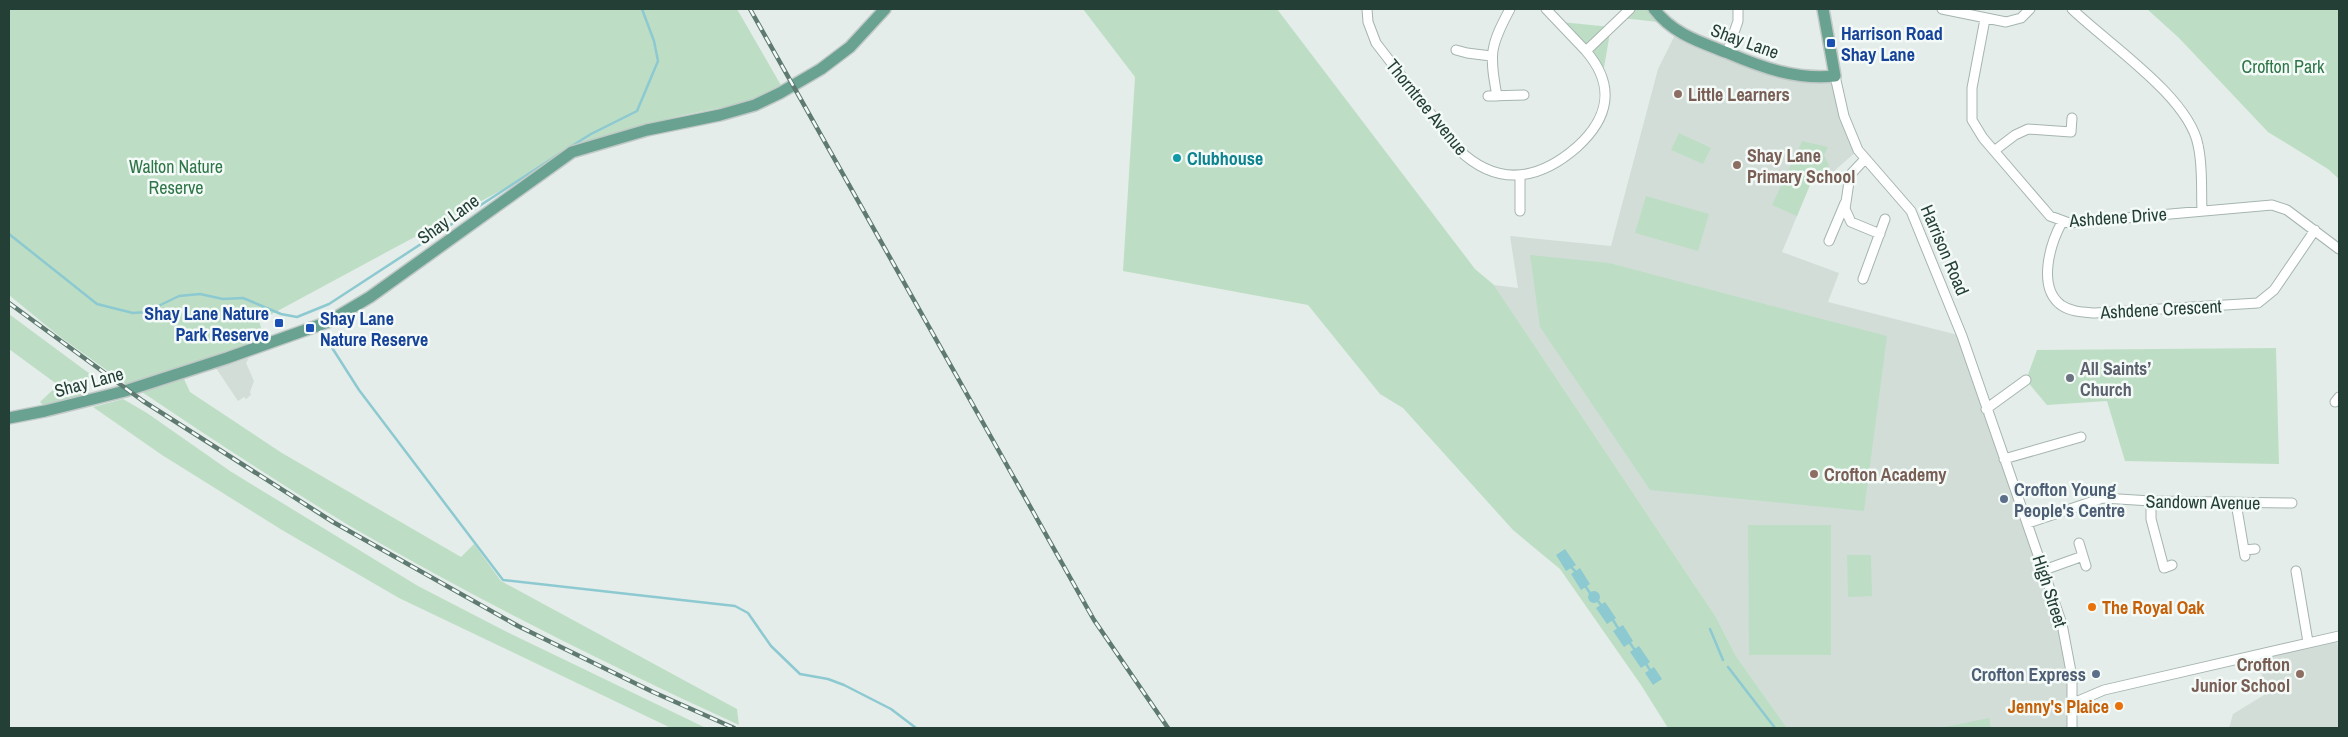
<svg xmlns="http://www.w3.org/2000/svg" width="2348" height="737" viewBox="0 0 2348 737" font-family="'Archivo Narrow',sans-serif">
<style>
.built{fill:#d2ddd8}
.green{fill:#bddec5}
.water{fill:#8dc9d1}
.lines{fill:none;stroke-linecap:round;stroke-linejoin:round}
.stream{stroke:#8dc9d1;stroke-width:2.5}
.minor-casing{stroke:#a6b5b0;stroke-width:11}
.major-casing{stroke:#c1c9c7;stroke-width:14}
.minor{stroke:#fff;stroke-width:9}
.major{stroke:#69a291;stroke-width:11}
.rail-casing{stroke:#5e7a71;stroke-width:4.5}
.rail{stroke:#f4faf7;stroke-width:2.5;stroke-dasharray:8;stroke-linecap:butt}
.transit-dot{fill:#1a4fb4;stroke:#f4faf7;stroke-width:2}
.education-dot{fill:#8d6e63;stroke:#f4faf7;stroke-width:2}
.culture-dot{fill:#0f9aa8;stroke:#f4faf7;stroke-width:2}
.worship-dot{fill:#6b7280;stroke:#f4faf7;stroke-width:2}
.service-dot{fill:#5c6f8a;stroke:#f4faf7;stroke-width:2}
.food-dot{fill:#e8710a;stroke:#f4faf7;stroke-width:2}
.labels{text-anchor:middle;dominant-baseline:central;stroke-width:5;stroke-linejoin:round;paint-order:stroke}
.transit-label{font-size:18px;font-weight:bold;fill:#164399;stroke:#f4faf7;text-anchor:start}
.street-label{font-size:18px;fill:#233f36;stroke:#f4faf7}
.park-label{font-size:18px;fill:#2e7547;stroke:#f4faf7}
.education-label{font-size:18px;font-weight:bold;fill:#785e54;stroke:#f4faf7;text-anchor:start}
.culture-label{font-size:18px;font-weight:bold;fill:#0d838f;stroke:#f4faf7;text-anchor:start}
.worship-label{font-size:18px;font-weight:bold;fill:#5b616d;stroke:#f4faf7;text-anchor:start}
.service-label{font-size:18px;font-weight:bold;fill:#4e5e75;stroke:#f4faf7;text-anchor:start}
.food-label{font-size:18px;font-weight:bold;fill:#c56008;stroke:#f4faf7;text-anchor:start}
</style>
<rect width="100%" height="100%" fill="#e4ede9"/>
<path class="built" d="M1677 31 1762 67 1835 76 1858 150 1824 180H1812L1782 252 1839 273 1828 302 1962 336 2067 644 2072 728H1787L1736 656 1716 617 1494 285 1518 288 1510 236 1611 246 1658 69Z
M249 358 246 363 254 381 250 392 251 395 246 399 244 397 238 401 216 368Z
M2336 636 2339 652V728H2229L2233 714 2264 695 2259 653Z"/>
<path class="green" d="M9 9H737L782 87 750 102 684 115 600 137 259 321 264 337 247 343V345L126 384 59 336 9 295Z
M1083 9H1277L1475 269 1494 285 1716 617 1736 656 1787 728H1668L1641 685 1560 569 1513 530 1403 408 1380 394 1308 305 1123 271 1135 77Z
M1621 9H1654L1668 23 1621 18Z
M2147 9H2339V179L2328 169 2268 132 2179 38Z
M1561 22 1611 27 1602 79Z
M1679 133 1711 148 1703 164 1671 150Z
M1802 141 1828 147 1824 155 1829 165 1824 180H1812L1797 216 1772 205Z
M1646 196 1709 214 1698 251 1635 233Z
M1530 255 1609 263 1887 336 1864 511 1650 490 1540 327Z
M9 314 90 374 87 394 43 405 40 402 58 385 9 349Z
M2276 348 2279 464 2125 461 2107 401 2047 405 2026 380 2037 350Z
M184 379 190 392 282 453 461 557 474 544 501 581 737 709 739 725C608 665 480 601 355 529 283 486 212 439 142 392Z
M123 399 147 413 230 471 418 586 507 632 706 728H671L399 598 282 530 162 455 93 407Z
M1748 525H1831V655H1749Z
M1847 555H1871L1872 596 1848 597Z
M1989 718 1991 728H1945V727Z"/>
<path class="water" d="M1565 549 1576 565 1566 571 1556 555Z
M1580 568 1590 584 1581 590 1571 574Z
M1588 597a6 6 0 1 1 12 0a6 6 0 1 1-12 0Z
M1605 602 1616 618 1607 624 1596 608Z
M1623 625 1633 641 1624 647 1613 631Z
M1639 646 1650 662 1641 668 1630 652Z
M1654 667 1662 679 1653 685 1645 673Z"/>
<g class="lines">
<path class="stream" d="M570 147 591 134 637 111 658 61 654 41 642 9
M9 234 97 304 133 313 146 312 179 296 200 294 223 299 243 298 281 314 297 317 329 304 559 154
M322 332 359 390 503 580 735 606 748 613 771 646 800 674 828 679 844 685 891 709 916 728
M1572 568 1575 571
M1586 587 1590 593
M1598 601 1601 605
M1613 620 1618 628
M1710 629 1723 660
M1630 643 1634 649
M1646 664 1650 670
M1728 667 1775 728"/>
<g class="minor-casing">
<path id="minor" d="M1367 9 1368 22 1376 43 1458 149C1497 187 1538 181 1577 147 1609 118 1616 86 1586 51L1630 9
M1546 9 1586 51
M1942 9 2006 22 2021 18 2030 9
M2072 9C2107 43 2189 97 2198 145 2203 166 2201 189 2202 210
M1985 19 1972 88V120L1983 138 2050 216 2069 223 2272 205 2287 210 2339 249
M1456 50 1467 53 1491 56
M1727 53 1738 21V9
M1835 76 1844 116 1858 150 1911 211 1962 336 2062 624 2072 677V728
M1488 96 1524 95
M1497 96C1489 54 1490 46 1510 9
M1994 151 2015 135 2028 129 2071 132 2072 118
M1865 159 1850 175 1845 209 1851 222 1880 234
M1520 175V211
M2062 222C2050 244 2037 287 2061 305 2071 312 2083 312 2095 313L2258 303 2274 290 2315 230
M1829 241 1845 203
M1863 279 1885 219
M2335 402 2339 397
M1986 409 2026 380
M2004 459 2081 437
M2151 501V519L2164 568 2172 565
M2236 503 2245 556
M2028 523 2103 498 2151 501 2292 503
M2079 543 2086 566
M2244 550 2255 549
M2044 570 2083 556
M2296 571 2308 642
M2071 704 2104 690 2339 636"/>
</g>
<g class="major-casing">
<path id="major" d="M1654 9C1673 34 1700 42 1728 53 1763 68 1797 80 1835 76L1823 9
M9 418 45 411 125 391 227 358 328 322 370 297 572 152 647 130 720 115 755 105 780 93 821 69 850 47 885 9"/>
</g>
<use href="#minor" class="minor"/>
<use href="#major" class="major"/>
<g class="rail-casing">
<path id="rail" d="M750 9 1094 620 1168 728
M9 303 143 401 333 522 518 626 653 692 734 728"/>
</g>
<use href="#rail" class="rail"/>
</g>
<g class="transit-dot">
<rect x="1826" y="38" width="10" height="10" rx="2.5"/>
<rect x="274" y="318" width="10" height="10" rx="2.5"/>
<rect x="305" y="323" width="10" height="10" rx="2.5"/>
</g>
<g class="education-dot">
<circle cx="1678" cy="94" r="5"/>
<circle cx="1737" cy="165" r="5"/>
<circle cx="1814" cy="474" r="5"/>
<circle cx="2300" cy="674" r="5"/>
</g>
<circle class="culture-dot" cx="1177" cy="158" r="5"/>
<circle class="worship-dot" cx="2070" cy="378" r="5"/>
<g class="service-dot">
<circle cx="2004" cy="499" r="5"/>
<circle cx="2096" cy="674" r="5"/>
</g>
<g class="food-dot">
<circle cx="2092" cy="607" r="5"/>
<circle cx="2119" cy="706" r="5"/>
</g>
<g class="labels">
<g class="transit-label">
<text x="1841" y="33">Harrison Road<tspan x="1841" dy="21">Shay Lane</tspan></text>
<text x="269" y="313" text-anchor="end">Shay Lane Nature<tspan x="269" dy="21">Park Reserve</tspan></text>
<text x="320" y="318">Shay Lane<tspan x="320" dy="21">Nature Reserve</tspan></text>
</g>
<g class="street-label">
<text transform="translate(1745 41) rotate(20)">Shay Lane</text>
<text transform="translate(1427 107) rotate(51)">Thorntree Avenue</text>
<text transform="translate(2118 217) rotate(-4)">Ashdene Drive</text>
<text transform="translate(448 219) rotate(-36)">Shay Lane</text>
<text transform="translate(1945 250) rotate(67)">Harrison Road</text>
<text transform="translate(2161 309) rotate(-3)">Ashdene Crescent</text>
<text transform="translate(89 382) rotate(-15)">Shay Lane</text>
<text transform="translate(2203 502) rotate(1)">Sandown Avenue</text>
<text transform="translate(2050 591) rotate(72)">High Street</text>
</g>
<g class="park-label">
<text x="2283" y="66">Crofton Park</text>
<text x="176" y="166">Walton Nature<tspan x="176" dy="21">Reserve</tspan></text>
</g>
<g class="education-label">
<text x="1688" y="94">Little Learners</text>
<text x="1747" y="155">Shay Lane<tspan x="1747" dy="21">Primary School</tspan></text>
<text x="1824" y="474">Crofton Academy</text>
<text x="2290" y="664" text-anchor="end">Crofton<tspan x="2290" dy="21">Junior School</tspan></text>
</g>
<g class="culture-label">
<text x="1187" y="158">Clubhouse</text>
</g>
<g class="worship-label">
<text x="2080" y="368">All Saints’<tspan x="2080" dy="21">Church</tspan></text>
</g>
<g class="service-label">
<text x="2014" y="489">Crofton Young<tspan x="2014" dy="21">People's Centre</tspan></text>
<text x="2086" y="674" text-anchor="end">Crofton Express</text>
</g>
<g class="food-label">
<text x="2102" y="607">The Royal Oak</text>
<text x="2109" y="706" text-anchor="end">Jenny's Plaice</text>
</g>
</g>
<rect width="2348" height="737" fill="none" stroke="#233f36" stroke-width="20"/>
</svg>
